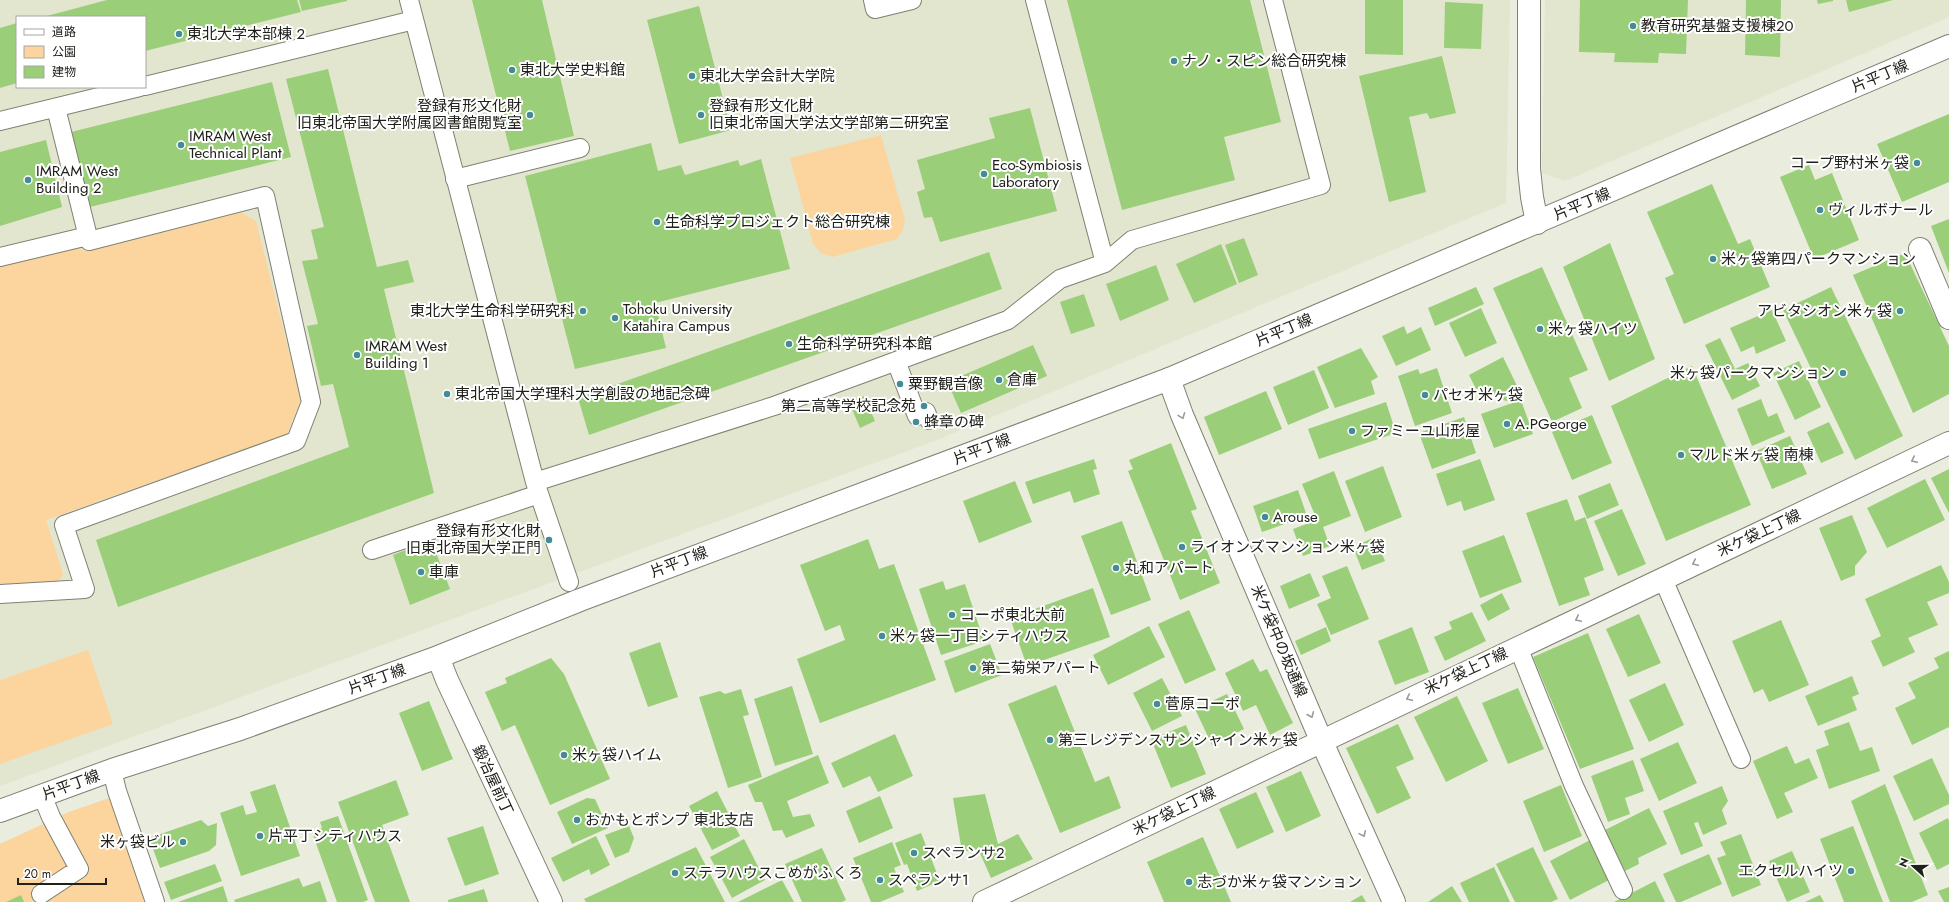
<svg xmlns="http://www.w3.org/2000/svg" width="1949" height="902" viewBox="0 0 1949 902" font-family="Jost,'Noto Sans JP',sans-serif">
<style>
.built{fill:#e2e6ce;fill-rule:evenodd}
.green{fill:#fbd49e}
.building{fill:#9bce79}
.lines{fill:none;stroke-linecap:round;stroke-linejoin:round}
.service-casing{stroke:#7f8172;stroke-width:20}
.minor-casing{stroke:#7f8172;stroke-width:24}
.tertiary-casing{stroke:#7f8172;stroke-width:24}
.service{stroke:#fff;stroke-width:18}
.minor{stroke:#fff;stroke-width:22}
.tertiary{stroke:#fff;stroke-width:22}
.oneway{stroke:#9b9b98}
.poi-dot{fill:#458a97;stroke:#fff;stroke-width:1.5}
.labels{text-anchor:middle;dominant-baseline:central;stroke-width:4;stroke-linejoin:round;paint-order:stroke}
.poi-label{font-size:15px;fill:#20211b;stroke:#fff;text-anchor:start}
.street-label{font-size:15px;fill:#20211b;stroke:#fff}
</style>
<rect width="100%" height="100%" fill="#eaecdd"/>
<path class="built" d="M0 0H1510L1506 203 937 440 0 786ZM17 17H145V87H17Z
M1545 0H1949V17L1565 181 1542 173Z"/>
<path class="green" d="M881 135 905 220 903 230 897 239 832 257 821 253 813 244 790 158Z
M239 211 256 221 301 400 287 434 46 520 63 574 56 585 0 588V264L78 245 82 251Z
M88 650 113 724 0 764V680Z
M112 797 144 902H0V844L69 812Z"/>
<path class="building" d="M107 0H297L301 12 145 51V17H43Z
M299 0H347V1L302 11Z
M472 0H542L574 136 510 151Z
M1067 0H1250L1281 122 1224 137 1235 180 1122 210Z
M1365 0H1403V55L1365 54Z
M1580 0H1688L1686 54 1659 53 1658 63 1614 62 1615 53 1579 52Z
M1746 0H1781L1780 57 1745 55Z
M1817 0H1833V1L1818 4Z
M1846 0H1893L1849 12Z
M1445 2 1483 4 1481 49 1444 48Z
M699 6 731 130 679 144 647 20Z
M17 23V83L0 88V28Z
M1442 56 1456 113 1430 119 1427 113 1409 117 1426 192 1389 202 1359 76Z
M328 69 377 267 408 260 414 282 384 289 434 493 118 607 96 540 349 447 333 384 321 386 307 326 318 324 302 261 318 259 311 230 324 227 286 79Z
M272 82 291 157 90 207 71 132Z
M1030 108 1057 211 940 242 932 217 924 218 917 192 925 189 917 160 995 138 989 118Z
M1949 114V182L1902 202 1877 144Z
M46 140 62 207 0 226V152Z
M651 143 658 171 681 165 685 175 738 160 740 166 761 159 790 269 655 303 666 348 575 369 525 176Z
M1809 165 1815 180 1832 173 1859 240 1814 259 1780 177Z
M1712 184 1738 244 1750 239 1770 287 1684 324 1665 278 1674 274 1647 212Z
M1949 219V273L1931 226Z
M1244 238 1258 275 1239 283 1225 245Z
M1610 243 1655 359 1609 381 1563 267Z
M1221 244 1237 284 1194 303 1176 264Z
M989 252 1002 289 589 435 578 398Z
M1905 253 1949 346V394L1913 413 1853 275Z
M1156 265 1169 300 1120 321 1106 284Z
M1542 267 1588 370 1569 378 1582 408 1552 422 1493 288Z
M1476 287 1484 304 1435 326 1428 308Z
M1831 287 1903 436 1855 460 1783 310Z
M1084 294 1095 326 1071 334 1060 302Z
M1481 308 1497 343 1465 357 1449 323Z
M1772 310 1786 341 1756 354 1754 346 1741 352 1730 328Z
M1404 326 1407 334 1421 327 1431 350 1396 366 1382 336Z
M1720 338 1735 369 1748 363 1760 386 1732 400 1705 345Z
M1033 345 1047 376 961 413 950 388 962 383 959 377Z
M1361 348 1378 377 1371 381 1375 394 1335 408 1317 367Z
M1503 357 1521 394 1506 401 1476 389 1469 375Z
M1799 361 1821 407 1795 420 1773 373Z
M1692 366 1751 505 1666 541 1611 406Z
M1437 368 1452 413 1415 426 1398 376 1418 369 1420 374Z
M1314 370 1329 408 1288 425 1273 387Z
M1266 391 1282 429 1219 455 1204 417Z
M864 396 875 421 860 428 849 402Z
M1761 399 1768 417 1777 413 1785 432 1752 446 1737 409Z
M1521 400 1533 434 1494 448 1481 414Z
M1386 402 1396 433 1319 459 1308 429Z
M1592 415 1612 463 1572 480 1552 432Z
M1464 417 1476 453 1432 469 1419 433Z
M1829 422 1844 453 1821 463 1807 432Z
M1790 436 1807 474 1772 489 1756 451Z
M1171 443 1197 509 1191 511 1220 583 1180 600 1128 471 1133 469 1129 460Z
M1094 459 1097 469 1093 470 1100 494 1074 503 1070 491 1033 504 1025 482Z
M1480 459 1495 500 1464 511 1461 501 1447 506 1436 474Z
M1383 466 1402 517 1365 532 1345 481Z
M1949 469V513L1931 478Z
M1334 471 1351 516 1323 527 1330 546 1303 556 1293 529 1317 520 1302 484Z
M1925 479 1945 520 1887 548 1867 508Z
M1015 481 1032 522 979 543 963 501Z
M1610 483 1619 505 1587 519 1578 496Z
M1298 490 1307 516 1262 532 1253 506Z
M1567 499 1575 521 1585 517 1604 570 1584 578 1590 595 1559 606 1526 513Z
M1622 509 1646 564 1618 576 1594 521Z
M1852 515 1867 552 1855 566V575L1841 581 1819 528Z
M1122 521 1151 600 1111 615 1081 536Z
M1504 535 1522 582 1480 598 1462 551Z
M1375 537 1385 561 1362 570 1353 547Z
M868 539 879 569 894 564 936 680 820 723 797 659 845 640 840 625 825 631 800 565Z
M431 540 450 589 410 605 393 555Z
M1941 565 1949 582V593L1927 602 1938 625 1908 638 1915 652 1883 667 1871 641 1881 636 1865 599Z
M1347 566 1369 619 1331 635 1317 604 1331 598 1322 576Z
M1310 573 1320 596 1289 609 1280 586Z
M943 581 946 590 965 584 984 641 941 655 919 589Z
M1093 588 1110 637 1027 666 1010 618Z
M1502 593 1510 609 1488 621 1480 605Z
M1189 610 1216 670 1185 684 1158 624Z
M1472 612 1486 641 1445 661 1434 637 1452 629 1449 622Z
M1639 614 1661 663 1628 677 1606 629Z
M1781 620 1809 685 1769 702 1763 689 1754 693 1732 641Z
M1149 626 1165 657 1108 685 1093 655Z
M1326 627 1331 641 1301 655 1295 641Z
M1412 627 1429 672 1395 685 1378 641Z
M1588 633 1634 749 1580 769 1533 657Z
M660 642 678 697 648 707 629 653Z
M990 644 1002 675 955 693 944 661Z
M1949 651V727L1912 745 1895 708 1916 698 1908 683 1939 668 1934 658Z
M551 658 564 674 610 779 550 805 515 725 502 731 485 692 507 683 505 678Z
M1253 659 1260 672 1267 669 1293 723 1270 735 1256 705 1243 711 1225 673Z
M1852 676 1859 694 1852 697 1857 710 1818 726 1805 696Z
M1162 678 1182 716 1152 731 1133 693Z
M1665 683 1684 725 1649 742 1629 700Z
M1056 685 1095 782 1109 776 1121 808 1060 833 1008 704Z
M792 686 813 754 775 766 754 699Z
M1518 688 1544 749 1508 764 1482 703Z
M741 689 749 715 743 716 762 777 728 788 699 697 720 691 725 694Z
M1227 694 1244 729 1212 745 1195 709Z
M1457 696 1488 761 1446 782 1414 717Z
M429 701 453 759 422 771 399 713Z
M1849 722 1860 751 1872 747 1880 771 1829 789 1816 750 1829 745 1824 731Z
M1398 724 1414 759 1396 767 1411 798 1377 814 1346 748Z
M1186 725 1206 774 1171 788 1151 739Z
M895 734 913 776 878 792 870 776 843 788 831 763Z
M1678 742 1697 783 1659 801 1640 759Z
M1787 746 1795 764 1809 758 1818 778 1784 793 1793 812 1777 819 1753 761Z
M818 755 829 783 787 801 793 817 810 814 815 826 786 838 782 830 773 831 762 802H755L748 785Z
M1932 758 1949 795V804L1914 821 1893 776Z
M1633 760 1644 791 1625 798 1630 814 1608 822 1591 776Z
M1301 771 1321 816 1286 832 1266 787Z
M396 780 409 815 382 825 410 902H375L338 802Z
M275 784 300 856 241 876 220 813 243 805 246 815 257 812 250 792Z
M1885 784 1928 895 1912 902H1890L1851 801Z
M1561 785 1582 836 1544 852 1523 801Z
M1722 786 1728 801 1722 810 1727 824 1703 835 1698 822 1694 823 1703 846 1681 855 1663 811Z
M717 791 740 836 712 850 689 806Z
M1256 792 1274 832 1237 849 1219 809Z
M985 794 998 844 1018 834 1033 859 991 878 979 851 984 848 962 852 953 798Z
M880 796 893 828 859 843 846 811Z
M587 798 595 799 608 828 572 844 557 812Z
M1649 808 1667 844 1638 858 1639 864 1625 871 1605 830Z
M338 816 368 900 363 902H337L312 832 322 828 320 822Z
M1948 818 1949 821V864L1937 870 1919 833Z
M201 820 208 826 217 823 216 845 209 851 160 868 149 838Z
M483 826 499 874 465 886 447 838Z
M629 826 634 838 629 852 615 858 605 835Z
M1853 826 1883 902H1844L1820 839Z
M921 833 940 881 917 891 907 864 904 865 895 843Z
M1741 834 1761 885 1732 897 1717 858 1726 855 1720 842Z
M596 836 610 865 591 875 589 869 563 882 551 858Z
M1203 837 1231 902H1164L1147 862Z
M744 839 765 880 732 898 710 857Z
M1590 840 1611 879 1570 900 1550 861Z
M892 842 901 865 894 868 904 892 880 902H871L853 858Z
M696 847 725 902H586L584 899Z
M1533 847 1558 899 1551 902H1515L1496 864Z
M822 848 846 900 842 902H802L785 864Z
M1792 851 1810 892 1787 902 1769 861Z
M1709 854 1722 884 1681 902H1676L1663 874Z
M215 864 222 881 171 900 164 882Z
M1494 867 1510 902H1469L1460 883Z
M299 878 303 887 320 881 327 902H235L234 900Z
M782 880 794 902H738Z
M1655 881 1665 902H1614Z
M223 886 228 902H178Z
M1452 886 1462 902H1428Z
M1949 887V902H1944L1938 891Z
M484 889 488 902H448V900Z
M21 895 24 902H6Z
M1362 895 1366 902H1350Z
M1820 895 1824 902H1805Z"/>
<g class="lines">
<g class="service-casing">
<path id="service" d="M409 0 535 482 569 582
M873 0 875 9 912 0
M1035 0 1105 263
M145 86 414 20
M0 121 140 87
M455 179 580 148
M0 257 88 236
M896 361 917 416 926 412 929 420
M535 482 774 406 1008 320 1060 279 1105 263 1132 240 1321 185 1273 0
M372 550 539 494
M1663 579 1741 759
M0 594 85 589 64 525 296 441 311 402 265 196 89 241 56 108
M1518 647 1574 786 1623 890
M112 770 117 791 155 902
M41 894 79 869 51 817 42 795"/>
</g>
<g class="minor-casing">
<path id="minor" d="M1529 0V169L1532 197 1537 223
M1920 249 1949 318
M1169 379 1182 415 1321 740 1394 902
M984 902 1949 443"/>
</g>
<g class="tertiary-casing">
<path id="tertiary" d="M438 657 447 680 551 902
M0 811 112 770 240 729 438 657 580 600 1169 379 1949 46"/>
</g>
<use href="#service" class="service"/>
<use href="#minor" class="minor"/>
<use href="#tertiary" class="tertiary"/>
</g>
<defs><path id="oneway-chevron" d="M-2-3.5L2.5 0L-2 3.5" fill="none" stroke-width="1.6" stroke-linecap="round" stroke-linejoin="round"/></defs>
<g class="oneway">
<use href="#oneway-chevron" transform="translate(1182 416) rotate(69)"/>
<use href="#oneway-chevron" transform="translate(1914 460) rotate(155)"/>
<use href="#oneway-chevron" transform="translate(1695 563) rotate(155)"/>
<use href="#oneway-chevron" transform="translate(1578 619) rotate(155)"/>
<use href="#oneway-chevron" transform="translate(1409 698) rotate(155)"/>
<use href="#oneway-chevron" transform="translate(1311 715) rotate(67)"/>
<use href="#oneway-chevron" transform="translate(1363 834) rotate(66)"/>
</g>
<g class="poi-dot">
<circle cx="1633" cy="26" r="4"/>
<circle cx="179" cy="34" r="4"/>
<circle cx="1174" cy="61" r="4"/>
<circle cx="512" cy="70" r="4"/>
<circle cx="692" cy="76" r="4"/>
<circle cx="530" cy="115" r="4"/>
<circle cx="701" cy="115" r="4"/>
<circle cx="181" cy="145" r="4"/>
<circle cx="1917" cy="163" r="4"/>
<circle cx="984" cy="174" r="4"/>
<circle cx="28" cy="180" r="4"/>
<circle cx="1820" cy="210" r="4"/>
<circle cx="657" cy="222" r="4"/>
<circle cx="1713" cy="259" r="4"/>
<circle cx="583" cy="311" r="4"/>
<circle cx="1900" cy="311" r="4"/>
<circle cx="615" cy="318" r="4"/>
<circle cx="1540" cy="329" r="4"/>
<circle cx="789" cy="344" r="4"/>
<circle cx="357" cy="355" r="4"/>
<circle cx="1843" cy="373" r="4"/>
<circle cx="999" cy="380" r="4"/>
<circle cx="900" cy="384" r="4"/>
<circle cx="447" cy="394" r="4"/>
<circle cx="1425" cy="395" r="4"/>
<circle cx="924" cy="406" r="4"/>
<circle cx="916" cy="422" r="4"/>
<circle cx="1507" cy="424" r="4"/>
<circle cx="1352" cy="431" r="4"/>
<circle cx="1681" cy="455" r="4"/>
<circle cx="1265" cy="517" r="4"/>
<circle cx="549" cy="540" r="4"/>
<circle cx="1182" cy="547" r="4"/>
<circle cx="1116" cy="568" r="4"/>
<circle cx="421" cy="572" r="4"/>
<circle cx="952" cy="615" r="4"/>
<circle cx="882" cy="636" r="4"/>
<circle cx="973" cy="668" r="4"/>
<circle cx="1157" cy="704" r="4"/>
<circle cx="1050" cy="740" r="4"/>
<circle cx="564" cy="755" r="4"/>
<circle cx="577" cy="820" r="4"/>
<circle cx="260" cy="836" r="4"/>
<circle cx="183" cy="842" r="4"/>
<circle cx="914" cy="853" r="4"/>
<circle cx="1851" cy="871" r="4"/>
<circle cx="675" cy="873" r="4"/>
<circle cx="880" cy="880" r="4"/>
<circle cx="1189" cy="882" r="4"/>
</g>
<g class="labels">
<g class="poi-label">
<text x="1641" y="26">教育研究基盤支援棟20</text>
<text x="187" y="34">東北大学本部棟 2</text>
<text x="1182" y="61">ナノ・スピン総合研究棟</text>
<text x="520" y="70">東北大学史料館</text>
<text x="700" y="76">東北大学会計大学院</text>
<text x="522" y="106" text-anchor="end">登録有形文化財<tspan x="522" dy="17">旧東北帝国大学附属図書館閲覧室</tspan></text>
<text x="709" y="106">登録有形文化財<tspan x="709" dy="17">旧東北帝国大学法文学部第二研究室</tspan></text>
<text x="189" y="136">IMRAM West<tspan x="189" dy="17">Technical Plant</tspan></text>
<text x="1909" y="163" text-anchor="end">コープ野村米ヶ袋</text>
<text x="992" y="165">Eco-Symbiosis<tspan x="992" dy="17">Laboratory</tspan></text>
<text x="36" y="171">IMRAM West<tspan x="36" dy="17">Building 2</tspan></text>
<text x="1828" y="210">ヴィルボナール</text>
<text x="665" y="222">生命科学プロジェクト総合研究棟</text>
<text x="1721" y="259">米ヶ袋第四パークマンション</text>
<text x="623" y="309">Tohoku University<tspan x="623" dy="17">Katahira Campus</tspan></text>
<text x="575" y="311" text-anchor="end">東北大学生命科学研究科</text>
<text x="1892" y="311" text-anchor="end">アビタシオン米ヶ袋</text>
<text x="1548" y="329">米ヶ袋ハイツ</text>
<text x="797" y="344">生命科学研究科本館</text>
<text x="365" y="346">IMRAM West<tspan x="365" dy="17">Building 1</tspan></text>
<text x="1835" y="373" text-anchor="end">米ヶ袋パークマンション</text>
<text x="1007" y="380">倉庫</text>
<text x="908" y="384">粟野観音像</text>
<text x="455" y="394">東北帝国大学理科大学創設の地記念碑</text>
<text x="1433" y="395">パセオ米ヶ袋</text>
<text x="916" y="406" text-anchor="end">第二高等学校記念苑</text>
<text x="924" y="422">蜂章の碑</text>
<text x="1515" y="424">A.PGeorge</text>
<text x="1360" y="431">ファミーユ山形屋</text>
<text x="1689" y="455">マルド米ヶ袋 南棟</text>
<text x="1273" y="517">Arouse</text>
<text x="541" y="531" text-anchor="end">登録有形文化財<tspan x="541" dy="17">旧東北帝国大学正門</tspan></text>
<text x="1190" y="547">ライオンズマンション米ヶ袋</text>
<text x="1124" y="568">丸和アパート</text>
<text x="429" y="572">車庫</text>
<text x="960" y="615">コーポ東北大前</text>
<text x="890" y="636">米ヶ袋一丁目シティハウス</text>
<text x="981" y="668">第二菊栄アパート</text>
<text x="1165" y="704">菅原コーポ</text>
<text x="1058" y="740">第三レジデンスサンシャイン米ヶ袋</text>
<text x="572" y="755">米ヶ袋ハイム</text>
<text x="585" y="820">おかもとポンプ 東北支店</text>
<text x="268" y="836">片平丁シティハウス</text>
<text x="175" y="842" text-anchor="end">米ヶ袋ビル</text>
<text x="922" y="853">スペランサ2</text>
<text x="1843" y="871" text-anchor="end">エクセルハイツ</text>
<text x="683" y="873">ステラハウスこめがふくろ</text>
<text x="888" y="880">スペランサ1</text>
<text x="1197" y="882">志づか米ヶ袋マンション</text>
</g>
<g class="street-label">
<text transform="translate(1880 76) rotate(-23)">片平丁線</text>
<text transform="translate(1582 204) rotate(-23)">片平丁線</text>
<text transform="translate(1284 330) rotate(-23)">片平丁線</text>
<text transform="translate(982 449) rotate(-21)">片平丁線</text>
<text transform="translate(1759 533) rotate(-25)">米ケ袋上丁線</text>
<text transform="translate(679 562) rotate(-21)">片平丁線</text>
<text transform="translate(1279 641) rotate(67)">米ケ袋中の坂通線</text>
<text transform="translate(1466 671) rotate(-25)">米ケ袋上丁線</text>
<text transform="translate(377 679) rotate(-20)">片平丁線</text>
<text transform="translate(493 780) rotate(65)">鍛冶屋前丁</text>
<text transform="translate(71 785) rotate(-20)">片平丁線</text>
<text transform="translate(1174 811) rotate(-26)">米ケ袋上丁線</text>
</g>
</g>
<rect x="16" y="16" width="130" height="72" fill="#ffffff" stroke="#a6a6a4"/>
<rect x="24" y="29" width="20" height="6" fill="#ffffff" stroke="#a6a6a4"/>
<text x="52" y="36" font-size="12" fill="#20211b">道路</text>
<rect x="24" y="46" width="20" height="12" fill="#fbd49e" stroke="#a6a6a4"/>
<text x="52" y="56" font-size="12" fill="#20211b">公園</text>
<rect x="24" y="66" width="20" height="12" fill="#9bce79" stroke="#a6a6a4"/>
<text x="52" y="76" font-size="12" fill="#20211b">建物</text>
<g transform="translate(1913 866) rotate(291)" stroke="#ffffff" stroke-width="3" paint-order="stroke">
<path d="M0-3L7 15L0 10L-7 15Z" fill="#20211b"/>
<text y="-6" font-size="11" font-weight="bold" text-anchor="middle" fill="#20211b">N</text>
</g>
<path d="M18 878v6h88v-6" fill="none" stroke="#20211b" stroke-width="2"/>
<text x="24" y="878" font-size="12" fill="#20211b" stroke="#ffffff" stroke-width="3" paint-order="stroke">20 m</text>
</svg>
